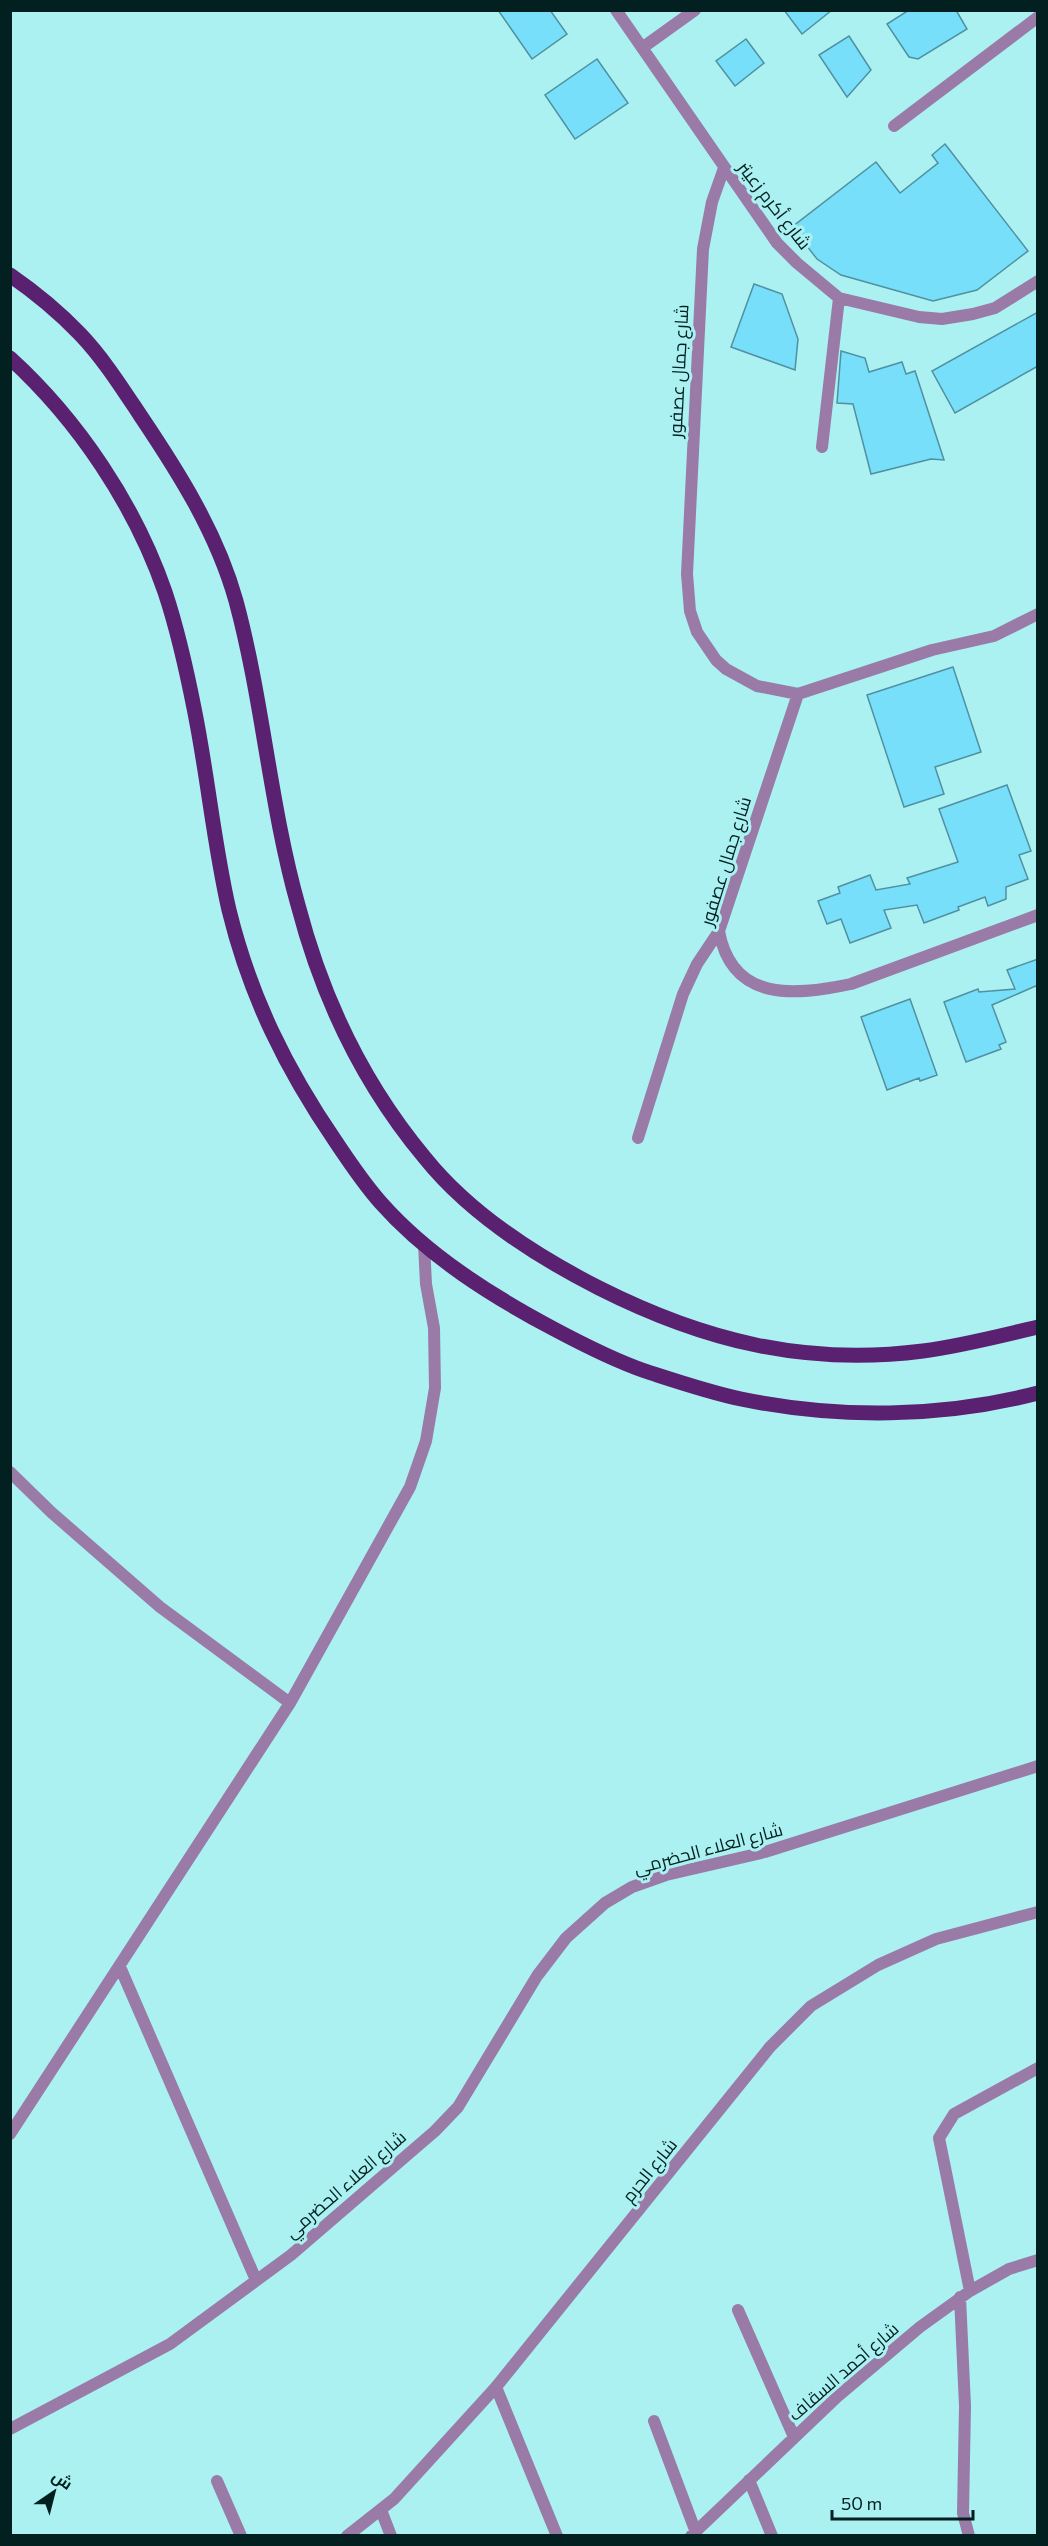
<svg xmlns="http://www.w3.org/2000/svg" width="1048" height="2546" viewBox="0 0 1048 2546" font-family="Commissioner,Cairo,sans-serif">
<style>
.building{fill:#77dff9;stroke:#5090a0;stroke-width:1.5}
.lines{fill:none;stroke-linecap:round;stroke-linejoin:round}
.minor{stroke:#9a7ba7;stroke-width:12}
.tertiary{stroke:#9a7ba7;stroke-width:12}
.primary{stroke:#5b2171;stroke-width:15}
.labels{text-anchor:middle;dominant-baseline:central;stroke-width:6;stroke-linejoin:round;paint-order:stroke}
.street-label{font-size:18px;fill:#032021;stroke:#abf1f1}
</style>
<rect width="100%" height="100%" fill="#abf1f1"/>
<path class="building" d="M498 10H550L567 34 532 59Z
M784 10H832L802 34Z
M909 10H956L967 29 918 59 909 57 887 24Z
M849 36 871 70 847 97 819 55Z
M746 39 764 63 735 86 716 61Z
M597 59 628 103 575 139 545 95Z
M945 144 1028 251 977 290 933 301 841 275 817 259 792 227 876 162 900 193 938 163 932 155Z
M754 284 782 294 798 339 795 370 731 347Z
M1038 312V366L955 413 932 371Z
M841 351 865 358 869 372 902 362 906 374 915 371 944 460 931 459 871 474 853 404 837 403Z
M953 667 981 752 935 767 944 794 904 807 867 695Z
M1007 785 1031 851 1019 855 1028 879 1006 887V899L988 906 985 897 958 907 959 910 924 923 917 905 884 910 891 928 850 943 841 919 827 924 818 901 840 893 838 887 870 875 876 890 910 884 907 878 958 862 939 809Z
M1038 959V985L992 1005 1006 1042 999 1045 1001 1049 966 1062 944 1002 978 989 979 992 1015 989 1007 970Z
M910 999 937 1075 920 1081 919 1078 887 1090 861 1017Z"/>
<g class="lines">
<path class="minor" d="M616 10 777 243 797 263 839 298 919 317 942 319 973 314 995 308 1038 281
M642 48 695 10
M894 126 1038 17
M724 168 712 202 703 249 687 574 690 611 697 632 716 660 726 669 757 686 798 694 932 650 994 636 1038 614
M822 447 839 298
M798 694 719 931C732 1002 794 996 851 984L1038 915
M638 1138 683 994 697 964 719 931
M10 1472 51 1512 160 1607 290 1703
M120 1967 256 2280
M10 2134 290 1703 410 1487 426 1441 435 1388 434 1328 426 1284 424 1244
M970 2291 939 2138 954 2114 1038 2068
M960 2297 965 2406 963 2513 969 2536
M738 2310 794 2437
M496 2387 557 2536
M654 2421 695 2530
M10 2429 170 2344 291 2255 435 2131 458 2107 537 1976 566 1938 605 1903 632 1887 666 1875 765 1852 1038 1766
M749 2480 772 2536
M217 2481 241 2536
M381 2510 391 2536
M691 2536 837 2397 920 2327 970 2291 1009 2269 1038 2260"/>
<path class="tertiary" d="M347 2536 394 2499 496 2387 770 2047 811 2006 878 1965 936 1939 1038 1912"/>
<path class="primary" d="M10 275C36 293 59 312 80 334 103 358 122 388 140 415 179 473 217 533 236 601 263 701 270 806 298 905 322 997 364 1085 425 1158 470 1214 536 1256 599 1288 704 1341 805 1366 923 1351 961 1346 999 1336 1038 1327
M10 358C78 420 135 505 165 592 178 631 187 672 195 713 208 778 214 845 229 910 250 996 286 1069 336 1142 350 1163 364 1184 381 1203 428 1256 492 1296 554 1329 584 1345 613 1360 645 1371 676 1381 708 1392 741 1399 838 1419 942 1418 1038 1393"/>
</g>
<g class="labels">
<g class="street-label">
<text transform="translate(775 205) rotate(52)">شارع أكرم زعيتر</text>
<text transform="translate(678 371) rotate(-87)">شارع جمال عصفور</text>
<text transform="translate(725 861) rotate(-73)">شارع جمال عصفور</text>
<text transform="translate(708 1848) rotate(-15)">شارع العلاء الحضرمي</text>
<text transform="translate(649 2170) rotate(-51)">شارع الحرم</text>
<text transform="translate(345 2184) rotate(-41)">شارع العلاء الحضرمي</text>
<text transform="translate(843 2371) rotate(-41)">شارع أحمد السقاف</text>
</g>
</g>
<rect width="1048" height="2546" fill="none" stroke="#032021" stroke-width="24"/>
<g transform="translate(54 2492) rotate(35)" stroke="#abf1f1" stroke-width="4.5" paint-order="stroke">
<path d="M0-4.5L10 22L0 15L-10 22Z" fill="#032021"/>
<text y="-9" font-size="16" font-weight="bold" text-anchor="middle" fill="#032021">ش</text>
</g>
<path d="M832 2510v9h141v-9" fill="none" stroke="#032021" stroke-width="3"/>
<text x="841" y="2510" font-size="18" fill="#032021" stroke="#abf1f1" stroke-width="4.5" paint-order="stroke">50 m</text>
</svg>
